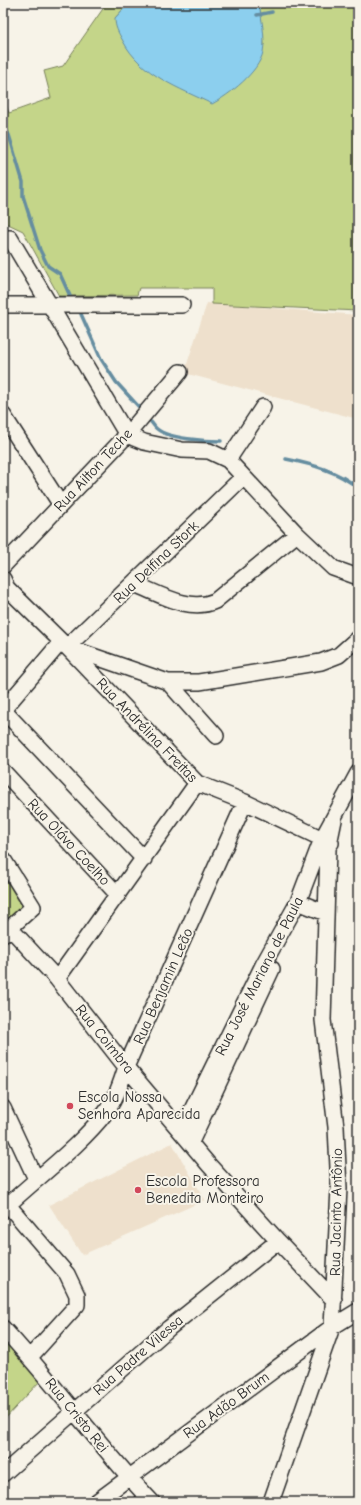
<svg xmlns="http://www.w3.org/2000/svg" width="361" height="1505" viewBox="0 0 361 1505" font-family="'Comic Neue',sans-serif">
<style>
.built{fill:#eee0cc}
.green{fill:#c4d589;stroke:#78805a}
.water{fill:#8ccfee;stroke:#658da0}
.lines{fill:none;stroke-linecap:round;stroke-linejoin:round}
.stream{stroke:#658da0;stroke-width:3.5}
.minor-casing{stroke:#2b2b2b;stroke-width:18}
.minor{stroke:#f7f3e8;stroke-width:15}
.poi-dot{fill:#d1495b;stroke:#f7f3e8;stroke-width:1.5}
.labels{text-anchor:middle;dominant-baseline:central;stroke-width:4;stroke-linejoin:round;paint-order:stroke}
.street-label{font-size:15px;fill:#2b2b2b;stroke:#f7f3e8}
.poi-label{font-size:15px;fill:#2b2b2b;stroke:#f7f3e8;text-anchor:start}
</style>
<rect width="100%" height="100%" fill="#f7f3e8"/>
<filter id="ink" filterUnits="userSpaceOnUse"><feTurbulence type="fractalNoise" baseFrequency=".025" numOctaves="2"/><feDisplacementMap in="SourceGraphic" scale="8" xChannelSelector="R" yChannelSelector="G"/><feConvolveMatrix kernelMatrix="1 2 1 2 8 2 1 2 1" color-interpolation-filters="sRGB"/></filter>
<g filter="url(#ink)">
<path class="built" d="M207 303 358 315V419L184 373Z
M172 1143 205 1200 82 1255 49 1205Z"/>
<path class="green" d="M107 3H129L115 18 264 45 259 3H358V311L212 304V288H139L137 295 59 296 23 231 8 224H3V97L9 113 51 98 44 71 63 66Z
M3 875 23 908 3 925Z
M3 1338 41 1380 3 1421Z"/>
<path class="water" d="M129 3H259C261 18 266 37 263 52 259 72 229 95 212 104 179 88 141 75 123 41 118 32 115 27 115 18Z"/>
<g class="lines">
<path class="stream" d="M257 15 272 12
M3 123 9 135 23 182V196L40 250 48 266 60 274 70 296
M81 314 101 359 116 382 139 407
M151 422C153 424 155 428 157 429 169 439 206 441 221 441
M286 459C311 464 338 471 358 488"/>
<g class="minor-casing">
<path id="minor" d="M3 238H10L127 435 144 442 182 450 209 451 228 460 297 534 333 568 358 577
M3 305H182
M3 415 61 505
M228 460 263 407
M243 477 67 647 168 682H199L321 662 339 655 358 638
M3 566 127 435 180 372
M3 579 7 588 67 647 197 783 245 802 331 843
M134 584C158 593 189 613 215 601L297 534
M168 682 216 736
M3 710 144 859
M3 710 61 642
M3 771 118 895
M3 859 33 907 10 928
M298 902 326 913
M3 934 10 928 57 979 126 1067 209 1165 278 1241 334 1300
M57 979 197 783
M3 1108 36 1179
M181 1132 263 965 298 902 322 839 358 773
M191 1142 272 969
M3 1199 67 1274 77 1295V1305L30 1357
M8 1205C39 1176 81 1145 106 1112 116 1098 121 1083 126 1067L245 802
M3 1328C55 1384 99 1446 152 1502
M3 1474 169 1328 278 1241
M96 1502 332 1327 358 1311
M271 1502 332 1327 339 1188 336 1127 323 1020 328 849 334 820"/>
</g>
<use href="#minor" class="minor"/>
</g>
</g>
<g class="poi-dot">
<circle cx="70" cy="1106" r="4"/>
<circle cx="138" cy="1190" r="4"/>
</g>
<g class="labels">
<g class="street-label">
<text transform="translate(93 470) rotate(-47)">Rua Ailton Teche</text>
<text transform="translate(156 562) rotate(-44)">Rua Delfina Stork</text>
<text transform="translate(147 730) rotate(46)">Rua Andrélina Freitas</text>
<text transform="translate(69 842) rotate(47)">Rua Olávo Coelho</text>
<text transform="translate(259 976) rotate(-63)">Rua José Mariano de Paula</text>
<text transform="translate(163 986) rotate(-66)">Rua Benjamin Leão</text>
<text transform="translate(105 1039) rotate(51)">Rua Coimbra</text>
<text transform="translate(336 1212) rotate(-89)">Rua Jacinto Antônio</text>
<text transform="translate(138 1355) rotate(-41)">Rua Padre Vilessa</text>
<text transform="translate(226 1405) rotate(-36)">Rua Adão Brum</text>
<text transform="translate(77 1415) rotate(51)">Rua Cristo Rei</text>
</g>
<g class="poi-label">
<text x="78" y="1097">Escola Nossa<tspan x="78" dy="17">Senhora Aparecida</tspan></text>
<text x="146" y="1181">Escola Professora<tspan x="146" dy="17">Benedita Monteiro</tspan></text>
</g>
</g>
<rect width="361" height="1505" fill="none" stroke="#f7f3e8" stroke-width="16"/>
<rect x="8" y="8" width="345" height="1489" fill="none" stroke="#2b2b2b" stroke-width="1.5" filter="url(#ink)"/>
</svg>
